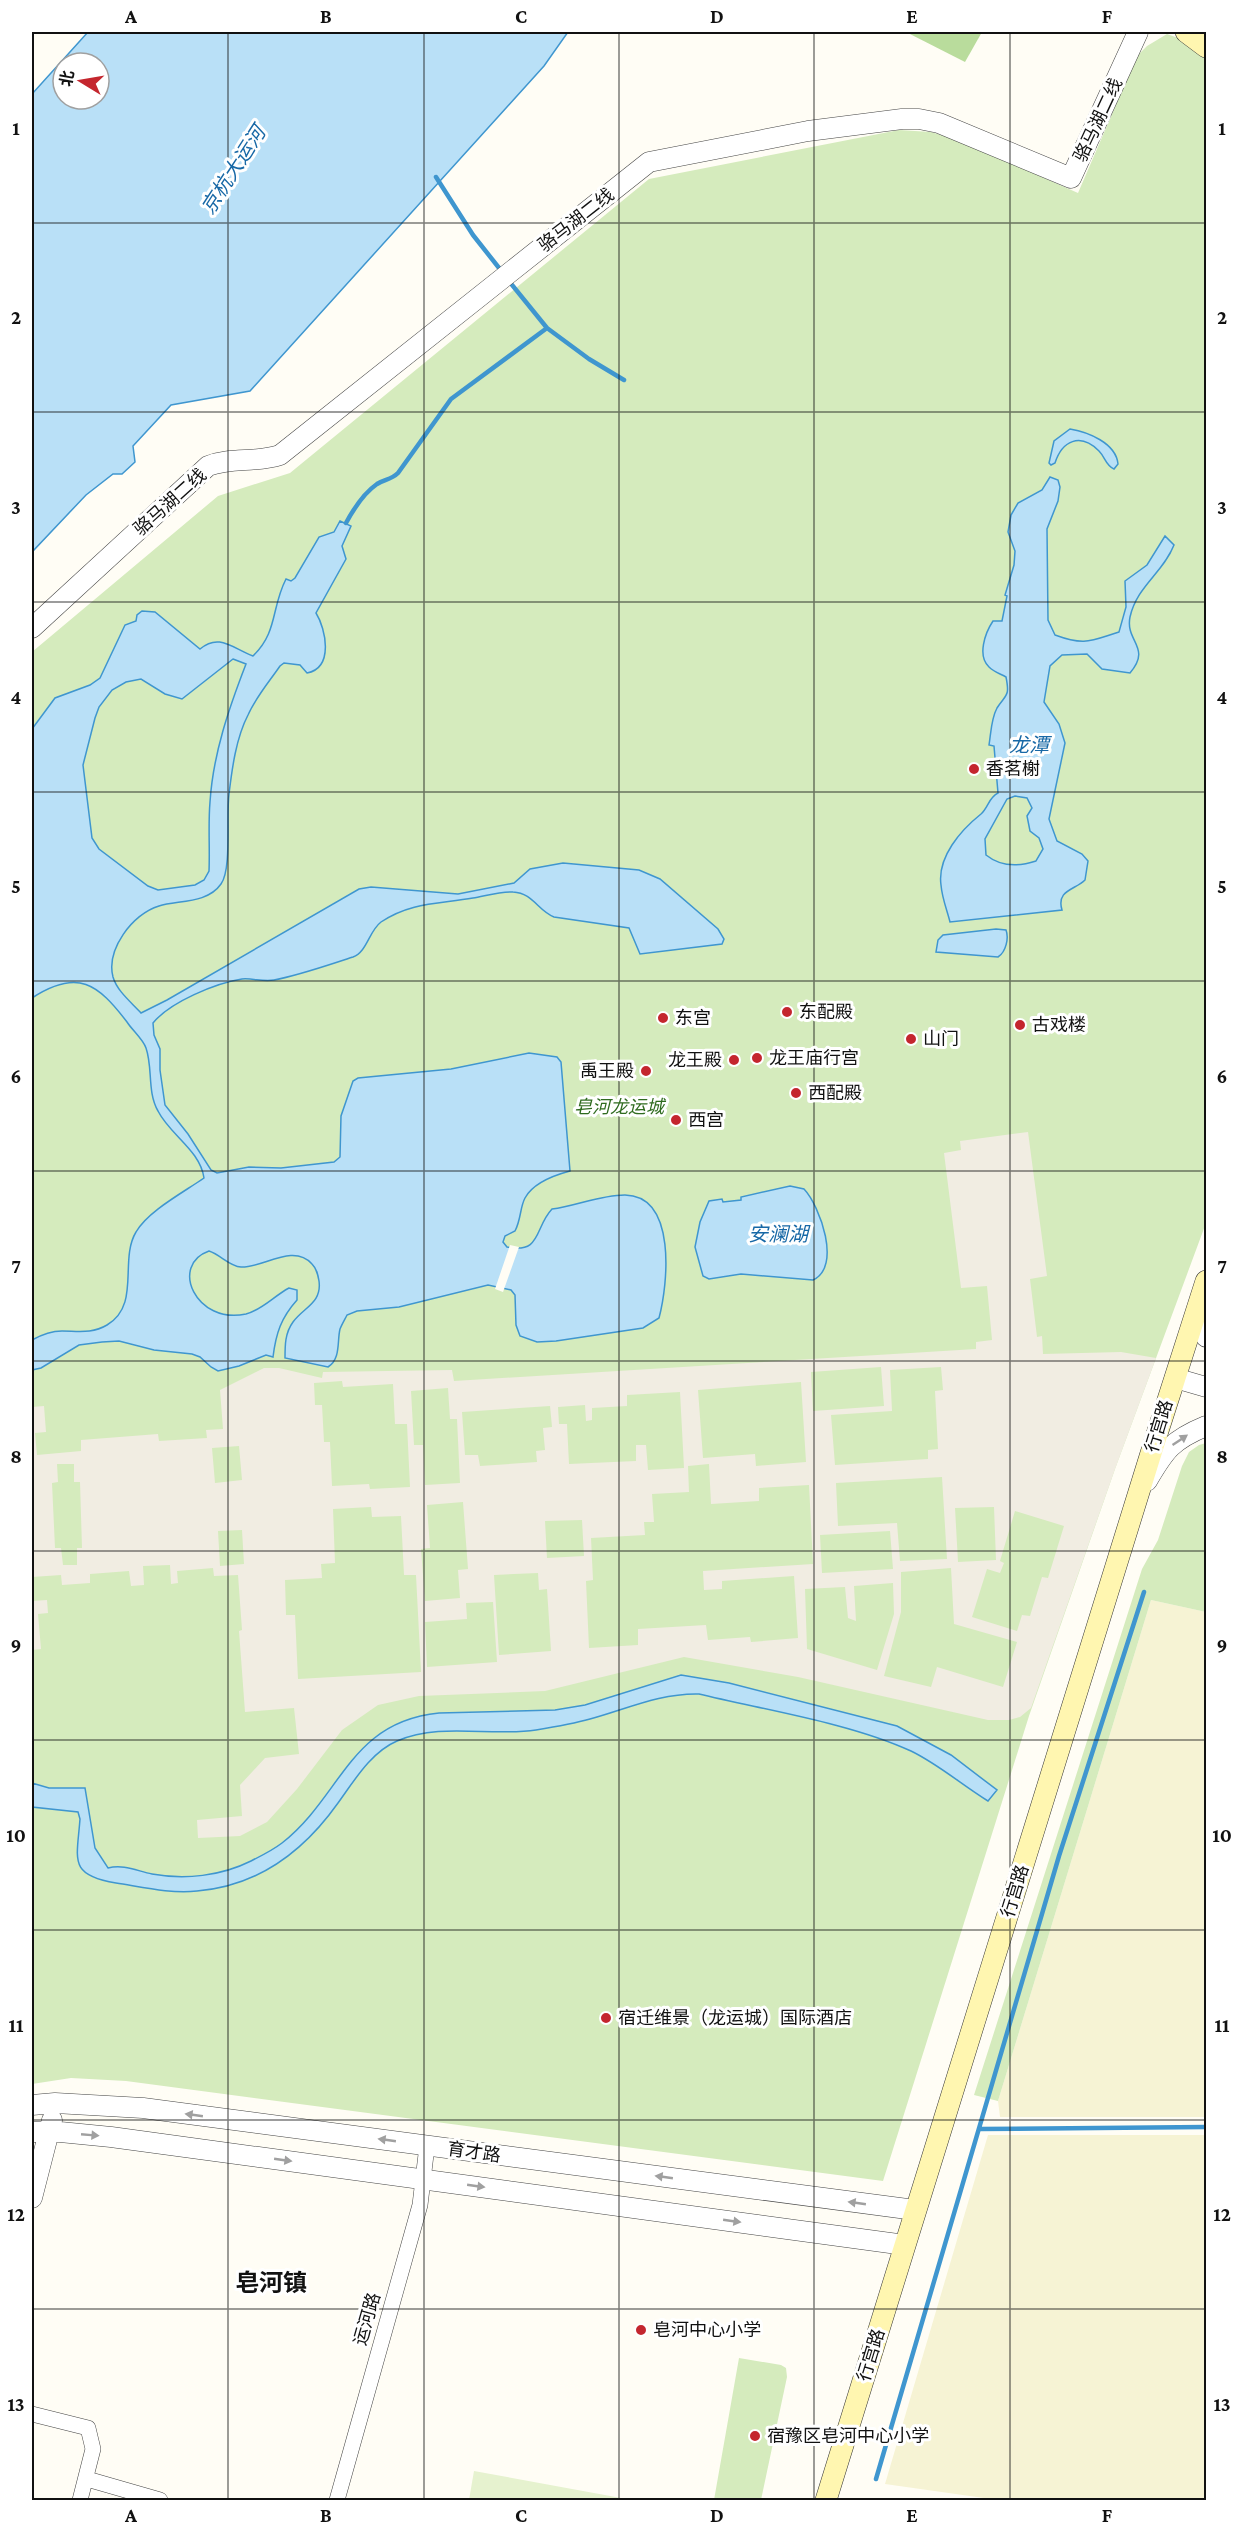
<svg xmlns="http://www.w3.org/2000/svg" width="1238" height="2532" viewBox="0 0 1238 2532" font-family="'Crimson Pro','Noto Sans SC',serif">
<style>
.farmland{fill:#f6f3d4}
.green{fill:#d5ebbd}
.forest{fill:#b9dc9c}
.pitch{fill:#e6f2cf}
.plaza{fill:#f1ede2;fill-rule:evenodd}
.water{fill:#b9e0f7;stroke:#3f96cf;stroke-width:1.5;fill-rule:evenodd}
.pier{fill:#fffdf5}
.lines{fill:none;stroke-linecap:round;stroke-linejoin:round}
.stream{stroke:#3f96cf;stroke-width:4.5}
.minor-casing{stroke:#444;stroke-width:16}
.tertiary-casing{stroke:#444;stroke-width:21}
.secondary-casing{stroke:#333;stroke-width:22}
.minor{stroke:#fff;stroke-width:15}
.tertiary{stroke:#fff;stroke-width:20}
.secondary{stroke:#fff6b0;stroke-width:21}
.oneway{fill:#a0a0a0}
.grid{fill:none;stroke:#111;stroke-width:1.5;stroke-opacity:0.55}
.poi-dot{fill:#c4262e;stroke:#fff;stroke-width:2}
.labels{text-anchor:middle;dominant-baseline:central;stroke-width:6;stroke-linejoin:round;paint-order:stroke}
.street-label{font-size:18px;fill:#111;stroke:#fff}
.poi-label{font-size:18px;fill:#111;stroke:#fff;text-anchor:start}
.park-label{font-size:18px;font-style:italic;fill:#2f6b1f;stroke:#fff}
.water-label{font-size:20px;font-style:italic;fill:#1768a6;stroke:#fff}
.district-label{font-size:24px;font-weight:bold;fill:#111;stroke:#fff}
.neatline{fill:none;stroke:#111;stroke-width:2}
.grid-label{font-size:20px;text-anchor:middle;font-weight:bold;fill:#111}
</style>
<rect width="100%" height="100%" fill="#fffdf5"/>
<path class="farmland" d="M1151 1600 1206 1612V2117H1000L998 2101Z
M988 2135H1206V2500H998L885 2484Z"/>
<path class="green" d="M1167 34 1181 39 1206 58V1223L1115 1469 1029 1716 883 2181 126 2081 71 2078 32 2084V652L218 496 290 473 649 179 899 130 931 132 959 140 1078 193 1137 56 1147 46Z
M1206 1443V1612L1151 1600 998 2101 974 2095 1142 1569 1158 1540 1182 1466 1189 1452 1199 1445Z
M739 2358 781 2365 786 2368 787 2377 761 2500H714Z"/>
<path class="forest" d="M906 32H982L965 62Z"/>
<path class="pitch" d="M474 2471 632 2500H469Z"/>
<path class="plaza" d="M1028 1132 1047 1276 1030 1279 1037 1337 1042 1336 1043 1354 1121 1352 1156 1358 1115 1469 1031 1708 1020 1717 1009 1720H988L798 1677 684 1657 545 1691 419 1696 378 1705 342 1730 297 1789 267 1822 240 1836 198 1838 197 1820 242 1816 240 1785 265 1758 299 1754 294 1708 245 1712 239 1631 242 1630 238 1575 214 1576 213 1568 177 1571 178 1583 171 1584 170 1565 143 1566 144 1585 131 1586 129 1571 90 1574V1583L62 1585 61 1575 32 1577V1407L44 1406 46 1432 35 1433 37 1455 81 1451V1440L158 1434 159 1441 207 1438 206 1430 223 1429 220 1390 264 1368H279L322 1378 323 1372 452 1370 454 1381 976 1349V1342L992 1340 987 1286 961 1288 944 1153 961 1150 960 1141ZM881 1367 884 1406 813 1411 811 1372ZM941 1367 943 1390 935 1391 938 1449 928 1450V1459L835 1465 831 1415 892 1411 890 1370ZM342 1381 343 1387 393 1384 395 1424H407L410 1487 370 1489 369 1484 332 1486 330 1442H324L322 1405H315L314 1383ZM801 1382 806 1462 756 1466 755 1454 703 1458 698 1390ZM448 1388 450 1419H457L460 1483 425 1485 423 1445H414L411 1391ZM680 1392 684 1468 648 1470 646 1445H636V1461L569 1464 567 1424H559L558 1407 585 1405 586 1421 592 1420V1408L627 1406V1395ZM550 1406 552 1427 543 1428 545 1450 536 1451 537 1462 480 1466 478 1455H465L462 1412ZM239 1446 242 1480 215 1483 212 1448ZM57 1464H74V1482H80L82 1548H77V1565H63L61 1548H55L52 1483 58 1482ZM709 1464 711 1504 759 1501V1488L809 1485 813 1564 703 1571 704 1590 722 1589V1581L794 1576 798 1638 751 1642 750 1637 708 1640 706 1625 638 1629V1645L589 1648 586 1581 593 1580 591 1538 645 1535 644 1522H654L652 1494 689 1492 688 1466ZM942 1477 947 1559 900 1561 897 1523 838 1526 836 1483ZM463 1502 468 1569 458 1570 460 1598 425 1601 421 1549 430 1548 427 1505ZM371 1507 372 1517 401 1516 404 1575H416L421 1672 298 1679 295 1615H286L285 1580 322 1578 321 1564 335 1563 333 1509ZM994 1507 996 1560 958 1562 955 1508ZM1015 1511 1064 1526 1048 1578 1042 1577 1030 1616 1022 1615 1017 1631 972 1617 987 1569 1000 1573 1004 1563 1000 1561ZM582 1520 584 1556 547 1558 545 1521ZM242 1530 244 1564 220 1566 218 1531ZM890 1531 893 1569 822 1573 820 1535ZM951 1568 954 1624 1017 1642 1003 1687 937 1667 931 1687 884 1676 901 1612V1572ZM538 1573 539 1590 547 1589 551 1651 499 1655 494 1575ZM893 1583 894 1614 877 1670 807 1649 805 1589 845 1587 848 1618 856 1621 854 1586ZM493 1602 497 1662 427 1667 425 1622 467 1619 466 1603Z
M47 1600 48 1613 38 1614 41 1649 32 1650V1601Z"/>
<path class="water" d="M88 32H568L544 66 250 391 171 405 133 446 135 462 122 474H113L86 495 32 552V94ZM63 63H99V99H63Z
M1070 429C1088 432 1116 443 1118 464L1114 469C1106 466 1105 457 1099 451 1080 432 1062 441 1055 463L1051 465 1049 463 1054 441Z
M1050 477 1058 480 1060 487 1058 501 1047 529 1048 620 1055 635C1085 646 1090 641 1119 632L1126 607 1125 581 1147 565 1165 536 1174 545C1163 573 1137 586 1130 617 1125 642 1152 647 1130 673L1102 669 1087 654 1062 655 1050 666 1044 702 1059 724 1065 743 1049 819 1057 841 1082 854 1088 861 1085 880C1075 890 1056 890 1062 910L950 922C947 910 942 898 941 885 937 857 961 830 981 814 988 808 989 797 998 793L994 746 989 745C991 733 991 719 997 708 1006 694 1010 697 1006 677 1001 674 994 672 989 667 977 656 985 633 993 621H1002L1007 596 1005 595 1014 565 1015 551 1008 532 1011 515 1018 503 1042 490ZM1015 796 1027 798 1032 808 1027 816 1030 831 1039 838 1043 849 1036 861C1018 867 1001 867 986 855L985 839 1007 799Z
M340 521 351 526 342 546 346 559 316 613C326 629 334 668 307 673L300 665 284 663 280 666C269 682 256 697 248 715 236 738 232 769 229 794 226 816 232 869 221 884 207 904 178 900 159 906 132 914 106 950 113 977 117 991 131 1002 141 1013L167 1000 359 889 371 887 458 894 514 883 530 869 563 863 639 870 660 879 718 929 724 939 722 944 640 954 629 928 554 917C538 911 533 893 513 892 501 891 485 896 473 898 439 904 411 902 381 922 369 931 367 952 353 957 328 965 300 975 274 980 263 982 253 978 242 979 216 983 170 1002 153 1023L154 1035 160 1049V1070L165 1105 188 1134 211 1170 217 1173 249 1167 281 1168 334 1162 340 1157 341 1116 353 1081 358 1078 451 1069 529 1053 557 1057 561 1062 570 1171C555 1175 533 1183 525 1198 520 1207 521 1220 515 1231L505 1236 503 1242 507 1247C542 1254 534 1228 552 1209 576 1206 600 1195 625 1195 677 1196 668 1284 659 1318L643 1328 556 1341 537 1342 520 1336 516 1325 515 1295 511 1290 488 1285 399 1307 357 1311 347 1315C345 1319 342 1324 340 1329 337 1341 341 1359 328 1367L285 1358C285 1345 285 1333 293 1322 304 1307 322 1303 319 1281 318 1275 317 1269 312 1264 293 1243 263 1268 241 1267 229 1266 221 1255 209 1251 169 1265 196 1325 246 1314 262 1310 274 1296 289 1288L297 1290V1300C281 1318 276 1333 273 1357L266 1355 239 1366 218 1371 211 1367 200 1357 192 1354 154 1350 119 1341 102 1342 79 1345 41 1368 32 1370V1340C41 1335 51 1331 62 1331 78 1331 92 1334 107 1325 141 1305 119 1260 136 1232 148 1211 184 1192 204 1178 200 1150 170 1135 158 1111 147 1092 153 1068 146 1048 143 1039 132 1030 127 1022 98 984 78 968 32 998V729L55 698 90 685 100 678 125 625 136 621 137 615 142 611 155 612 200 649C219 633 232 648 253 656 278 632 271 608 286 579L291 581 295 578 319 537 334 532ZM233 659 246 664C229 708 213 754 210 802 208 825 210 848 209 871L204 880 195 885 158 890 148 886 99 849 92 838 83 765 95 718 99 707 112 690 126 682 141 679 165 694 182 699Z
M996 929 1006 930C1009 938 1006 952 998 957L936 952 938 940 943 935Z
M790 1186 804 1189C820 1206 842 1267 813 1280L741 1274 709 1279 703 1276 695 1247 700 1222 709 1201 722 1199 723 1202 741 1200V1197Z
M681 1675 729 1683 897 1726 951 1755 997 1790 988 1801C962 1785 938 1764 911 1751 850 1723 765 1710 699 1694 660 1693 627 1709 590 1719 572 1724 554 1727 536 1730 490 1737 441 1722 397 1741 371 1752 354 1781 338 1803 304 1851 258 1886 197 1891 171 1894 142 1887 116 1883 68 1875 77 1860 80 1819L78 1812 32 1807V1783L49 1788H85L95 1848 108 1868C124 1864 137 1871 152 1874 185 1880 221 1876 251 1861 261 1856 273 1850 282 1843 342 1796 349 1722 439 1713L555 1710 585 1705Z"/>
<path class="pier" d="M510 1245 519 1247 503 1292 495 1289Z"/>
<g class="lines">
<path class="stream" d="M436 177 473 235 503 273
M547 328 589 359 624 380
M346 523C353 510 364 493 377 484 385 479 391 480 398 473L451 399 547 328 508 280
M979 2129 1206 2127
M876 2479 1059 1856 1144 1592"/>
<g class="minor-casing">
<path id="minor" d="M32 2414 88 2428 93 2449 80 2500
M87 2479 160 2500
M337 2500 420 2205 427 2146"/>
</g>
<g class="tertiary-casing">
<path id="tertiary" d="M32 628 208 466C231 457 256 463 280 455L649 162 808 131 902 119H919L939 123 1071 178 1138 32
M1206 1303V1337
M1175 1378 1206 1387
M1147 1481C1165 1450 1172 1440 1206 1426
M32 2105 55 2103 143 2108 915 2210
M32 2132 50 2131 111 2137 905 2245
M32 2198 52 2120"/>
</g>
<g class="secondary-casing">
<path id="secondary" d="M1186 32 1206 47
M826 2500 1156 1437 1206 1281"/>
</g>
<use href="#minor" class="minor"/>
<use href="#tertiary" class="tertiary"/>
<use href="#secondary" class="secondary"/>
</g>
<defs><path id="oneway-solid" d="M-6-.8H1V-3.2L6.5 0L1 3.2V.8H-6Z" transform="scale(1.5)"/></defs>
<g class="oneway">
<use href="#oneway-solid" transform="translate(1180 1440) rotate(-34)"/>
<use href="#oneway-solid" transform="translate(194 2115) rotate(-172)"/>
<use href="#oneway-solid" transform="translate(90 2135) rotate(5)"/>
<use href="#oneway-solid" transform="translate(387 2140) rotate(-172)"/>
<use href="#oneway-solid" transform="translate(283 2160) rotate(8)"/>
<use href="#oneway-solid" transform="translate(664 2177) rotate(-172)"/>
<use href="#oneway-solid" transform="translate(476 2186) rotate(8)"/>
<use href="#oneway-solid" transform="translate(857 2203) rotate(-172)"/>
<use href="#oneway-solid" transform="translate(732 2221) rotate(8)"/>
</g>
<path class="grid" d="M228 32V2500M424 32V2500M619 32V2500M814 32V2500M1010 32V2500M32 223H1206M32 412H1206M32 602H1206M32 792H1206M32 981H1206M32 1171H1206M32 1361H1206M32 1551H1206M32 1740H1206M32 1930H1206M32 2120H1206M32 2309H1206"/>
<g class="poi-dot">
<circle cx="974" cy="769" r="6"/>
<circle cx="787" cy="1012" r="6"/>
<circle cx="663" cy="1018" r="6"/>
<circle cx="1020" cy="1025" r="6"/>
<circle cx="911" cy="1039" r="6"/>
<circle cx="757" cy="1058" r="6"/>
<circle cx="734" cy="1060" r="6"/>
<circle cx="646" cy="1071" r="6"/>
<circle cx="796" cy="1093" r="6"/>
<circle cx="676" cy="1120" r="6"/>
<circle cx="606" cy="2018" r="6"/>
<circle cx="641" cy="2330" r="6"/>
<circle cx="755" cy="2436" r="6"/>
</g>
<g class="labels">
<g class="street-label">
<text transform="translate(1098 120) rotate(-65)">骆马湖二线</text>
<text transform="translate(576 220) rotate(-38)">骆马湖二线</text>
<text transform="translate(170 502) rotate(-42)">骆马湖二线</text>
<text transform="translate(1159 1426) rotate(-73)">行宫路</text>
<text transform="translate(1015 1891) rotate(-73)">行宫路</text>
<text transform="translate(474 2152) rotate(8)">育才路</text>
<text transform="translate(367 2319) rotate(-74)">运河路</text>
<text transform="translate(871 2355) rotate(-73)">行宫路</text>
</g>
<g class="poi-label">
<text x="986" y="769">香茗榭</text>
<text x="799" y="1012">东配殿</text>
<text x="675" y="1018">东宫</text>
<text x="1032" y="1025">古戏楼</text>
<text x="923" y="1039">山门</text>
<text x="769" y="1058">龙王庙行宫</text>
<text x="722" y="1060" text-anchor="end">龙王殿</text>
<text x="634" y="1071" text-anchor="end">禹王殿</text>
<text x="808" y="1093">西配殿</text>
<text x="688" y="1120">西宫</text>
<text x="618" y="2018">宿迁维景（龙运城）国际酒店</text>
<text x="653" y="2330">皂河中心小学</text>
<text x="767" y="2436">宿豫区皂河中心小学</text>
</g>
<g class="park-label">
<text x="619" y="1107">皂河龙运城</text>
</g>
<g class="water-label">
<text transform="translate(233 170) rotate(-57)">京杭大运河</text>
<text x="1029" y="745">龙潭</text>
<text x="778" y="1234">安澜湖</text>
</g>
<g class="district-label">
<text x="271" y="2282">皂河镇</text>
</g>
</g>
<rect width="1238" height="2532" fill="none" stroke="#ffffff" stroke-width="66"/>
<g transform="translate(81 81) rotate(281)"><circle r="28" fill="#ffffff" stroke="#a0a0a0" stroke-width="1.5"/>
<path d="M0-4.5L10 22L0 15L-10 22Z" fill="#c4262e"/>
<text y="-9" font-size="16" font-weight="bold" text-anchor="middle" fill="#111111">北</text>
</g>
<rect x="33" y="33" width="1172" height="2466" class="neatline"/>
<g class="grid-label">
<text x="131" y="23">A</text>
<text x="326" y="23">B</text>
<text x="521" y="23">C</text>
<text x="717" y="23">D</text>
<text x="912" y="23">E</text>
<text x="1107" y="23">F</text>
<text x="16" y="135">1</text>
<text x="1222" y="135">1</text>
<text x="16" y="324">2</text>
<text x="1222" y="324">2</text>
<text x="16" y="514">3</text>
<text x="1222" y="514">3</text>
<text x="16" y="704">4</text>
<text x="1222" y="704">4</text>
<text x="16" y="893">5</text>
<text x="1222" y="893">5</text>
<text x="16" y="1083">6</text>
<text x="1222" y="1083">6</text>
<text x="16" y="1273">7</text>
<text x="1222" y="1273">7</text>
<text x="16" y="1463">8</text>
<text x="1222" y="1463">8</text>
<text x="16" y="1652">9</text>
<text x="1222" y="1652">9</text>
<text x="16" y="1842">10</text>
<text x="1222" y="1842">10</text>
<text x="16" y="2032">11</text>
<text x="1222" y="2032">11</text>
<text x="16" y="2221">12</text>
<text x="1222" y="2221">12</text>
<text x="16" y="2411">13</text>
<text x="1222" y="2411">13</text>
<text x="131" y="2522">A</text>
<text x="326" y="2522">B</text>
<text x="521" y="2522">C</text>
<text x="717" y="2522">D</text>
<text x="912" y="2522">E</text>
<text x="1107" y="2522">F</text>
</g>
</svg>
